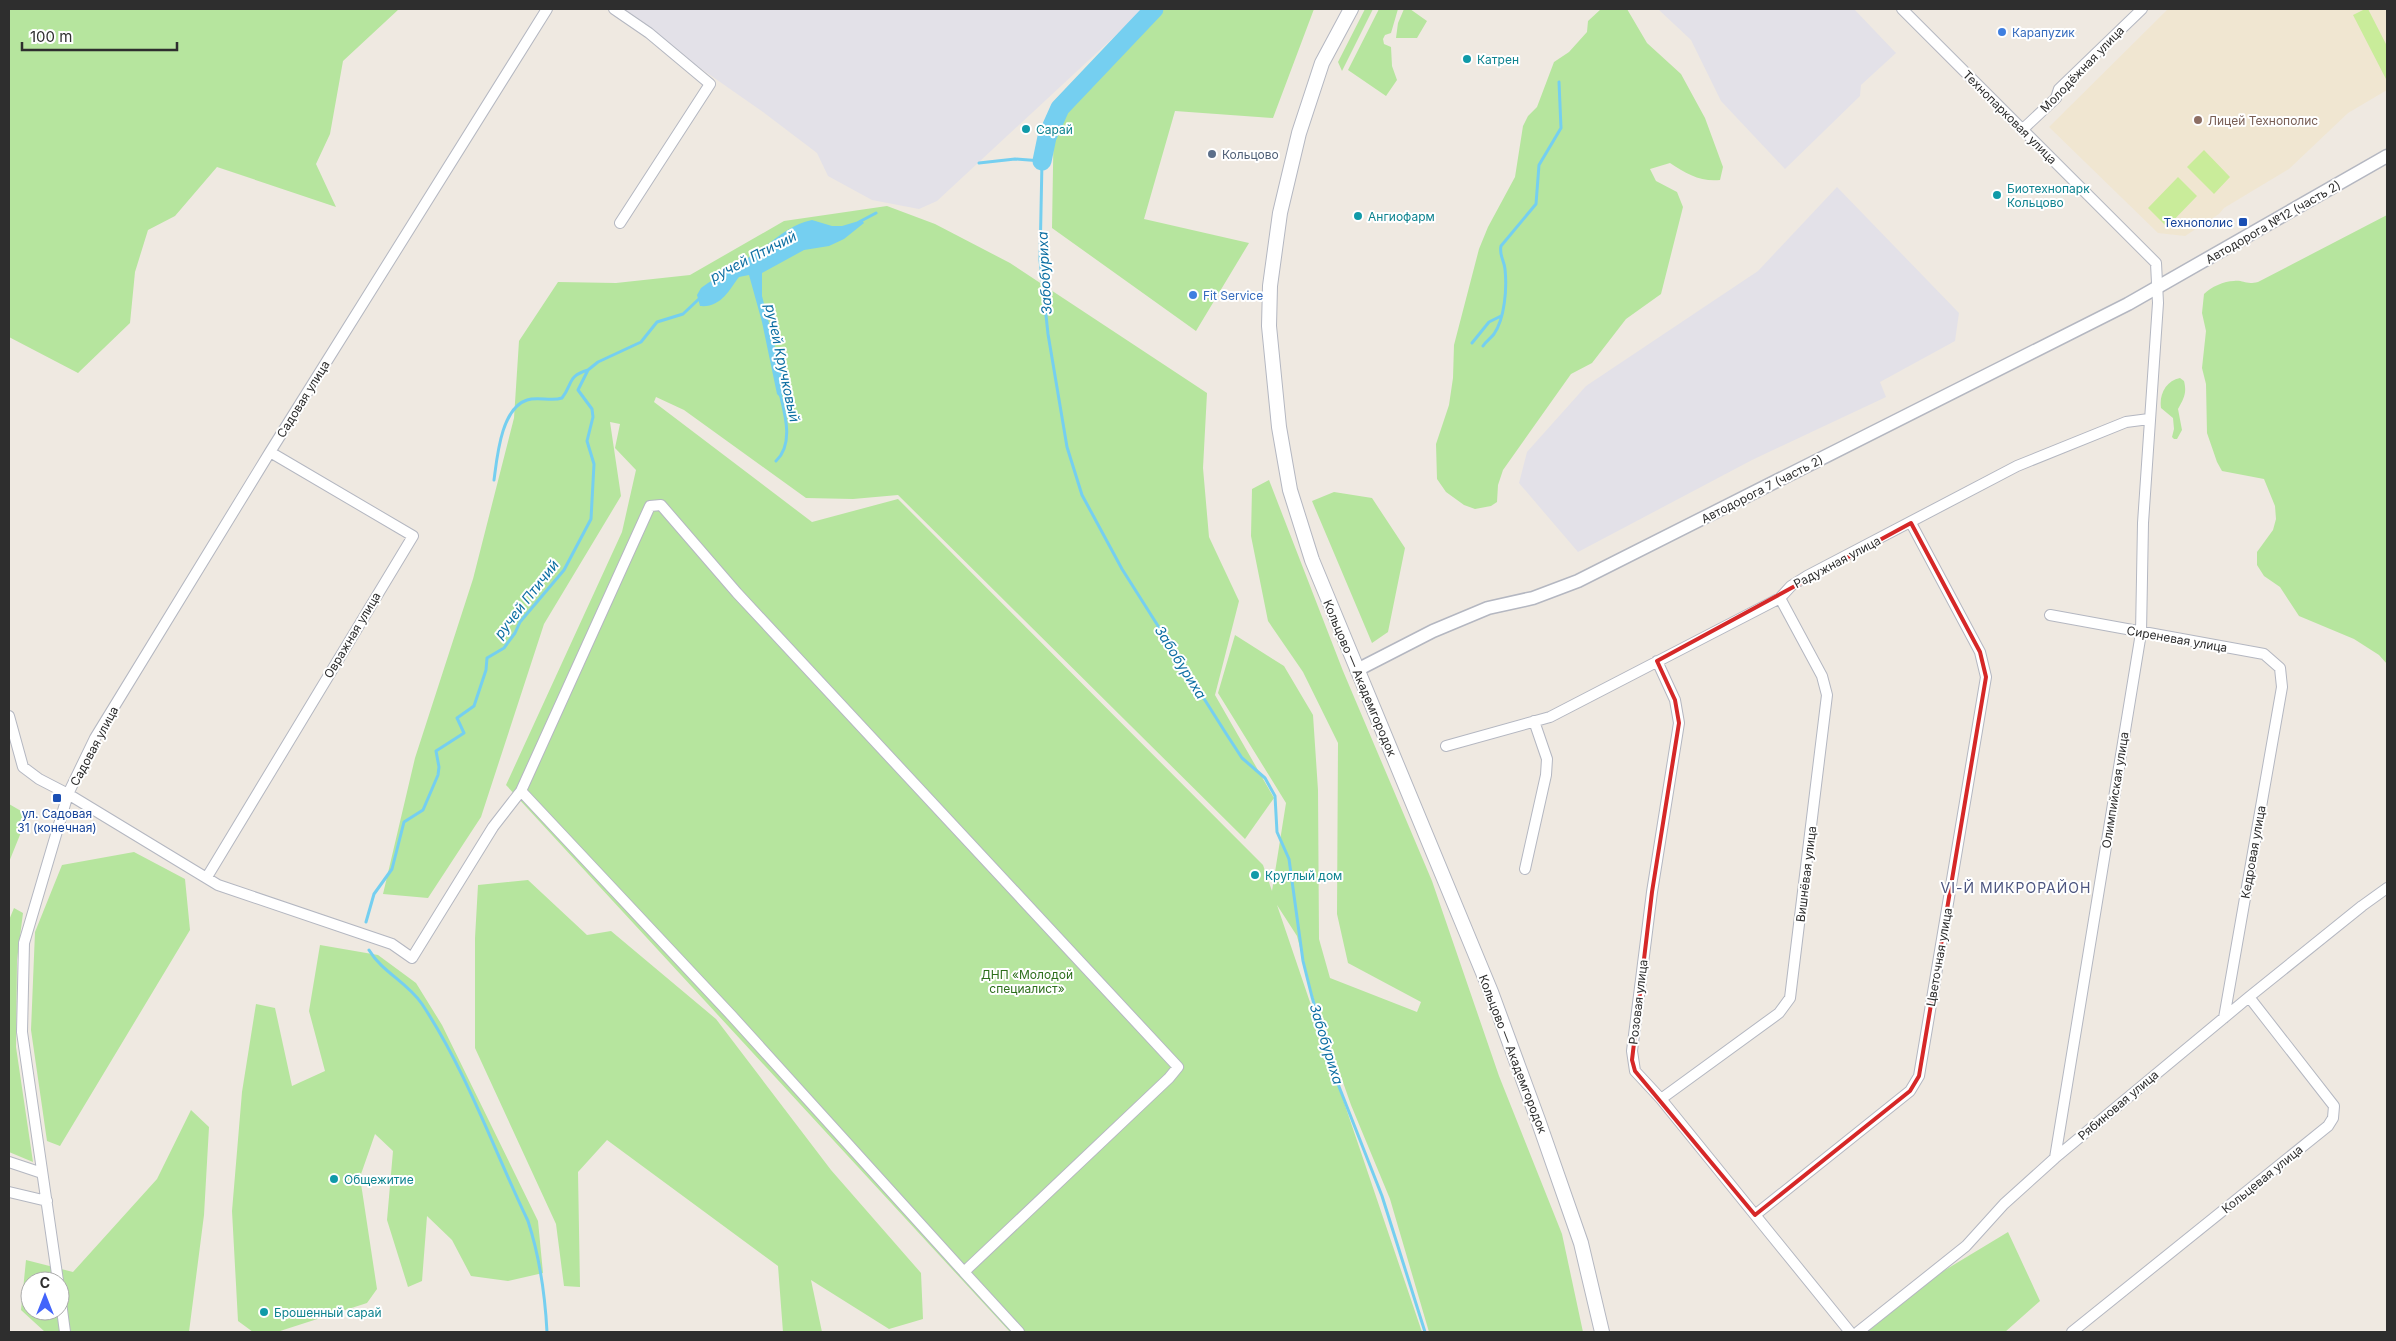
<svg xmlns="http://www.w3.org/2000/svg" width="2396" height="1341" viewBox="0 0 2396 1341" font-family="Inter,sans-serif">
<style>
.industrial{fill:#e3e1e8}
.education{fill:#f0e6d1}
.green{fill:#b6e59e;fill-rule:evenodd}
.pitch{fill:#c9ec9a}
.water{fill:#75cff0}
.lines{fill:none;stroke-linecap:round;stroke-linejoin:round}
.stream{stroke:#75cff0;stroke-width:3}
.river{stroke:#75cff0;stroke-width:19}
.minor-casing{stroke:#b4b7c1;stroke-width:12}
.tertiary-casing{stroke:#b4b7c1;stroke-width:15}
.secondary-casing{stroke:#b4b7c1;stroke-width:16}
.minor{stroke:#fff;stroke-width:10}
.tertiary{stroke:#fff;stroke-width:12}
.secondary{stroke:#fff;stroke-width:14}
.marked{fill:none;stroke:#d62828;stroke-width:4;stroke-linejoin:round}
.shop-dot{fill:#3f7fe0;stroke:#fff;stroke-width:2}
.culture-dot{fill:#0f9aa8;stroke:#fff;stroke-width:2}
.education-dot{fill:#8d6e63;stroke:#fff;stroke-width:2}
.service-dot{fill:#5c6f8a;stroke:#fff;stroke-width:2}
.transit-dot{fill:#1a4fb4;stroke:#fff;stroke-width:2}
.labels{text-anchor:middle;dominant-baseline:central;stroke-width:4;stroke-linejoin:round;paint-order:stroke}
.shop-label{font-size:12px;fill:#366cbe;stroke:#fff;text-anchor:start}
.culture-label{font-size:12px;fill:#0d838f;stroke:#fff;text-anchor:start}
.street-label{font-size:12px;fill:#2e2e2e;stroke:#fff}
.education-label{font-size:12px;fill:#785e54;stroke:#fff;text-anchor:start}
.service-label{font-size:12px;fill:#4e5e75;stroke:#fff;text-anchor:start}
.transit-label{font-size:12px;fill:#164399;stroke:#fff;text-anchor:end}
.park-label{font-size:12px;fill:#2c6e1b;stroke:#fff}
.water-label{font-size:14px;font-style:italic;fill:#0d6fa3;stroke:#fff}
.neighbourhood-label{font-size:14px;letter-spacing:1px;fill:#4d5680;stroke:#fff}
</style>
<rect width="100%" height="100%" fill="#efe9e1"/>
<path class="industrial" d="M621 9H1144L937 201 919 209 872 200 828 176 817 153 763 112 690 61Z
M1658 9H1854L1896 53 1861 85 1860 96 1785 169 1721 101 1691 40Z
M1837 187 1959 313 1955 341 1880 382 1886 397 1752 460 1578 552 1519 483 1527 452 1586 386 1758 271Z"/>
<path class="education" d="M2168 9H2387V90L2348 113 2289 169 2224 208 2219 214 2185 236 2158 233 2049 127Z"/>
<path class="green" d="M9 9H399L343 61 330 134 316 164 336 207 217 167 175 216 148 230 135 272 130 323 78 373 9 337Z
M1159 9H1314L1273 118 1175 111 1144 219 1249 243 1196 331 1052 228 1054 108Z
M1365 9H1373L1342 71 1338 62Z
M1379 9H1398L1391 33 1385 35 1383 39 1384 44 1391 47 1392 66 1397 80 1386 96 1348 70Z
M1404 9H1410L1427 21 1417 38H1396L1398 23Z
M1601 9H1627L1647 43 1681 74 1705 118 1723 167 1720 180C1701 182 1686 174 1670 163L1650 169 1656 181 1677 192 1683 207 1661 294 1626 319 1592 363 1571 374 1503 470 1498 485 1497 502 1491 506 1475 509 1464 505 1446 492 1437 479 1436 444 1449 405 1453 378 1454 345 1479 249 1488 227 1515 177 1523 126 1528 116 1537 107 1554 62 1569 52 1587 32 1588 21Z
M887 206 935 224 1010 263 1207 393 1203 468 1209 537 1239 601 1215 695 1274 798 1245 839 898 495 853 499 806 498 684 410 656 397 654 402 812 522 898 499 1263 865 1272 891 1286 803 1218 693 1235 635 1284 666 1313 715 1318 790 1319 939 1330 978 1417 1012 1421 1002 1348 963 1337 914 1338 743 1303 672 1268 621 1251 536 1252 489 1269 480 1343 671 1432 881 1499 1076 1562 1234 1583 1332H1429L1390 1199 1351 1105 1312 994 1297 936 1277 905 1422 1332H1010L506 785 622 532 636 470 615 448 620 424 610 422 621 496 544 624 481 817 428 898 383 894 415 758 473 579 514 418 519 341 558 282 616 283 690 275 784 221Z
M2387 215V664L2379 655 2354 639 2299 616 2280 587 2264 576 2257 565V552L2273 530 2276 519 2275 506 2264 479 2222 471 2217 462 2207 433 2206 384 2202 368 2206 331 2202 313 2204 294C2211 287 2224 281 2234 281 2244 280 2245 285 2258 282Z
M2180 378 2184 381C2187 393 2184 398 2178 409L2182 430 2177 439H2174L2172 437 2174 429 2173 418 2161 408C2159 394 2166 381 2180 378Z
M1334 492 1372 498 1405 548 1388 632 1372 643 1312 501Z
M9 804 28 815 9 862Z
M134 852 185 879 190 930 60 1146 47 1141 31 1030 35 932 62 865Z
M528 880 587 935 611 931 716 1019 831 1170 921 1273 923 1319 889 1329 811 1280 822 1332H783L778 1266 607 1140 578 1172 580 1287 564 1286 556 1224 475 1048V938L478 885Z
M14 908 23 913 17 960 16 1047 33 1162 9 1152V920Z
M320 945 378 955 416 983 442 1025 538 1221 543 1273 508 1281 471 1276 452 1240 427 1216 422 1281 408 1287 387 1220 393 1151 375 1134 360 1177 377 1289 367 1303 277 1332H253L238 1321 232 1211 242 1092 256 1004 275 1008 292 1086 325 1071 309 1011Z
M191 1110 209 1127 204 1215 189 1332H45L21 1310 26 1260 73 1272 157 1179ZM30 1281H60V1311H30Z
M2008 1232 2040 1301 2005 1332H1866L1912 1290Z"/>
<path class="pitch" d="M2365 9H2368L2387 46V81L2353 15Z
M2204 150 2230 177 2214 194 2187 167Z
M2178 177 2197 196 2167 227 2148 208Z"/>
<path class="water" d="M812 220 832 226H842L862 220 864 223 844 239 829 246 804 250 762 273V296L784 381 785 392 780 397 777 394 762 322 749 275 739 277C729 290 721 308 700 306L697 295 701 288 708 283C728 271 749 258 768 244 782 234 793 224 812 220Z"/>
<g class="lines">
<path class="stream" d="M979 163 1015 159 1042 161 1040 260 1048 334 1067 447 1082 495 1122 569 1227 735 1242 758 1265 778 1275 796 1277 832 1289 859 1303 961 1312 997 1338 1084 1382 1196 1425 1332
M859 222 876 213
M1472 343 1489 322 1501 316
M1483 346C1486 341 1491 338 1494 334 1505 318 1507 288 1505 269 1504 260 1499 255 1501 246L1536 204 1539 165 1561 128 1559 82
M776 461C794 444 785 414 780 393
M494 480C497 458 501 408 527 400 538 396 551 402 562 398 573 384 567 376 588 370
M366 922 374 894 392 869 404 822 423 810 438 775 439 767 436 751 464 733 457 718 474 706 486 670 487 658 504 648 515 633 520 622 564 570 591 519 594 464 587 441 593 417 592 409 578 390 588 370 598 362 641 342 657 322 683 314 701 297
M369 950C382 972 407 982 422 1004 467 1072 493 1148 528 1221 540 1258 545 1294 547 1332"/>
<path class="river" d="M1042 161 1047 137 1060 108 1154 9"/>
<g class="minor-casing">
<path id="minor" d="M614 9 649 33 710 84 620 223
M1902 9 2156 263 2158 303 2143 523 2141 633 2055 1158
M2022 130 2056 98 2059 89 2142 9
M2050 615 2264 654 2280 668 2282 687 2224 1018
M1657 661 1675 700 1679 723 1652 892 1632 1051 1635 1071 1661 1099 1850 1332
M9 716 23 767 39 779 68 794 218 885 392 944 412 958 493 827 521 791 650 506 661 505 737 593 1178 1067 1169 1078 964 1272 1019 1332
M1446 746 1550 717 1780 598 1791 586 1807 576 2017 466 2126 422 2149 419
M521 791 732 1016 964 1272
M1525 869 1546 775 1547 759 1534 721
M207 877 413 536 270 452
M1661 1099 1779 1013 1790 998 1827 695 1822 676 1780 598
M9 1162 42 1173
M9 1192 47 1201
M1755 1215 1910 1091 1919 1076 1986 677 1980 652 1911 523
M58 1281 22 1032 24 943 68 794 95 738 270 452 547 9
M60 1295 65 1332
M1858 1332 1966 1246 2004 1204 2055 1158 2249 997 2362 906 2387 888
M2072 1332 2328 1126 2333 1118 2334 1106 2249 997"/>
</g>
<g class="tertiary-casing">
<path id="tertiary" d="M1357 670 1433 631 1488 608 1533 598 1578 581 2128 304 2387 156"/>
</g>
<g class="secondary-casing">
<path id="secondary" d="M1351 9 1322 63 1299 133 1280 213 1270 286 1269 326 1279 427 1290 490 1312 560 1491 992 1538 1120 1581 1243 1602 1332"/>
</g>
<use href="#minor" class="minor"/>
<use href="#tertiary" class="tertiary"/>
<use href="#secondary" class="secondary"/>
</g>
<path class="marked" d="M1911 523 1980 652 1986 677 1919 1076 1910 1091 1755 1215 1635 1071 1632 1060 1652 892 1679 723 1675 700 1657 661Z"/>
<g class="shop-dot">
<circle cx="2002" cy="32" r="5"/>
<circle cx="1193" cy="295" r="5"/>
</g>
<g class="culture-dot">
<circle cx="1467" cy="59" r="5"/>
<circle cx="1026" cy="129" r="5"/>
<circle cx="1997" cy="195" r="5"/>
<circle cx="1358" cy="216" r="5"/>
<circle cx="1255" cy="875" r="5"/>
<circle cx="334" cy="1179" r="5"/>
<circle cx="264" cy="1312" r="5"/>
</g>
<circle class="education-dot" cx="2198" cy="120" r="5"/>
<circle class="service-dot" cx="1212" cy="154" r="5"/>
<g class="transit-dot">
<rect x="2238" y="217" width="10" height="10" rx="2.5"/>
<rect x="52" y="793" width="10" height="10" rx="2.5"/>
</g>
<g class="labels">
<g class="shop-label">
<text x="2012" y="32">Карапуzик</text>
<text x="1203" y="295">Fit Service</text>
</g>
<g class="culture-label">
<text x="1477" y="59">Катрен</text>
<text x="1036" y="129">Сарай</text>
<text x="2007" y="188">Биотехнопарк<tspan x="2007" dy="14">Кольцово</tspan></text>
<text x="1368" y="216">Ангиофарм</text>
<text x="1265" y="875">Круглый дом</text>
<text x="344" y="1179">Общежитие</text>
<text x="274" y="1312">Брошенный сарай</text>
</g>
<g class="street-label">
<text transform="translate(2082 69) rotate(-46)">Молодёжная улица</text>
<text transform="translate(2010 117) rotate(45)">Технопарковая улица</text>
<text transform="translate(2273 222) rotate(-30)">Автодорога №12 (часть 2)</text>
<text transform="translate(303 399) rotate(-58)">Садовая улица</text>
<text transform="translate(1762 489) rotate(-27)">Автодорога 7 (часть 2)</text>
<text transform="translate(1837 562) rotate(-28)">Радужная улица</text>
<text transform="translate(352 635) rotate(-59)">Овражная улица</text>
<text transform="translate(2177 639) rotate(10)">Сиреневая улица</text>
<text transform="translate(1360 678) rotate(67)">Кольцово — Академгородок</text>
<text transform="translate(94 746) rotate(-62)">Садовая улица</text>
<text transform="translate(2115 790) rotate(-81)">Олимпийская улица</text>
<text transform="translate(2253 852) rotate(-80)">Кедровая улица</text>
<text transform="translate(1806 874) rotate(-83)">Вишнёвая улица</text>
<text transform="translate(1939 957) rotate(-80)">Цветочная улица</text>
<text transform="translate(1638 1002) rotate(-83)">Розовая улица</text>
<text transform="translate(1513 1054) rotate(69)">Кольцово — Академгородок</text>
<text transform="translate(2118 1105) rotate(-40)">Рябиновая улица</text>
<text transform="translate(2262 1179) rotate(-39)">Кольцевая улица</text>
</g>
<g class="education-label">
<text x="2208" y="120">Лицей Технополис</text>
</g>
<g class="service-label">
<text x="1222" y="154">Кольцово</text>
</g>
<g class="transit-label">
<text x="2233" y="222">Технополис</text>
<text x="57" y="813" text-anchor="middle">ул. Садовая<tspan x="57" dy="14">31 (конечная)</tspan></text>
</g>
<g class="park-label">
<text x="1027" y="974">ДНП «Молодой<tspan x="1027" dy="14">специалист»</tspan></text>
</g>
<g class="water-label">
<text transform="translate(753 256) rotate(-27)">ручей Птичий</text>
<text transform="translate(1044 273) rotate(-93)">Забобуриха</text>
<text transform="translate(783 363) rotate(78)">ручей Кручковый</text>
<text transform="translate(526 599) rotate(-52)">ручей Птичий</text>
<text transform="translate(1181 662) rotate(58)">Забобуриха</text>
<text transform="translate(1327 1044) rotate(73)">Забобуриха</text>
</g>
<g class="neighbourhood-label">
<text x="2016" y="887">VI-Й МИКРОРАЙОН</text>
</g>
</g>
<rect width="2396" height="1341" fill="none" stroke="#2e2e2e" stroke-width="20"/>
<g transform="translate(45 1296)"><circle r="24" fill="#ffffff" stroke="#ababab"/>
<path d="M0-4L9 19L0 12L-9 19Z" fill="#4264fb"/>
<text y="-8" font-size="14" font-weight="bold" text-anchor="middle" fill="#2e2e2e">С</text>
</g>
<path d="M22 42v8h155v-8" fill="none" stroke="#2e2e2e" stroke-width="2.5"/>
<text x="30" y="42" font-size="15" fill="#2e2e2e" stroke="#ffffff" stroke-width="4" paint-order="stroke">100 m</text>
</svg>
